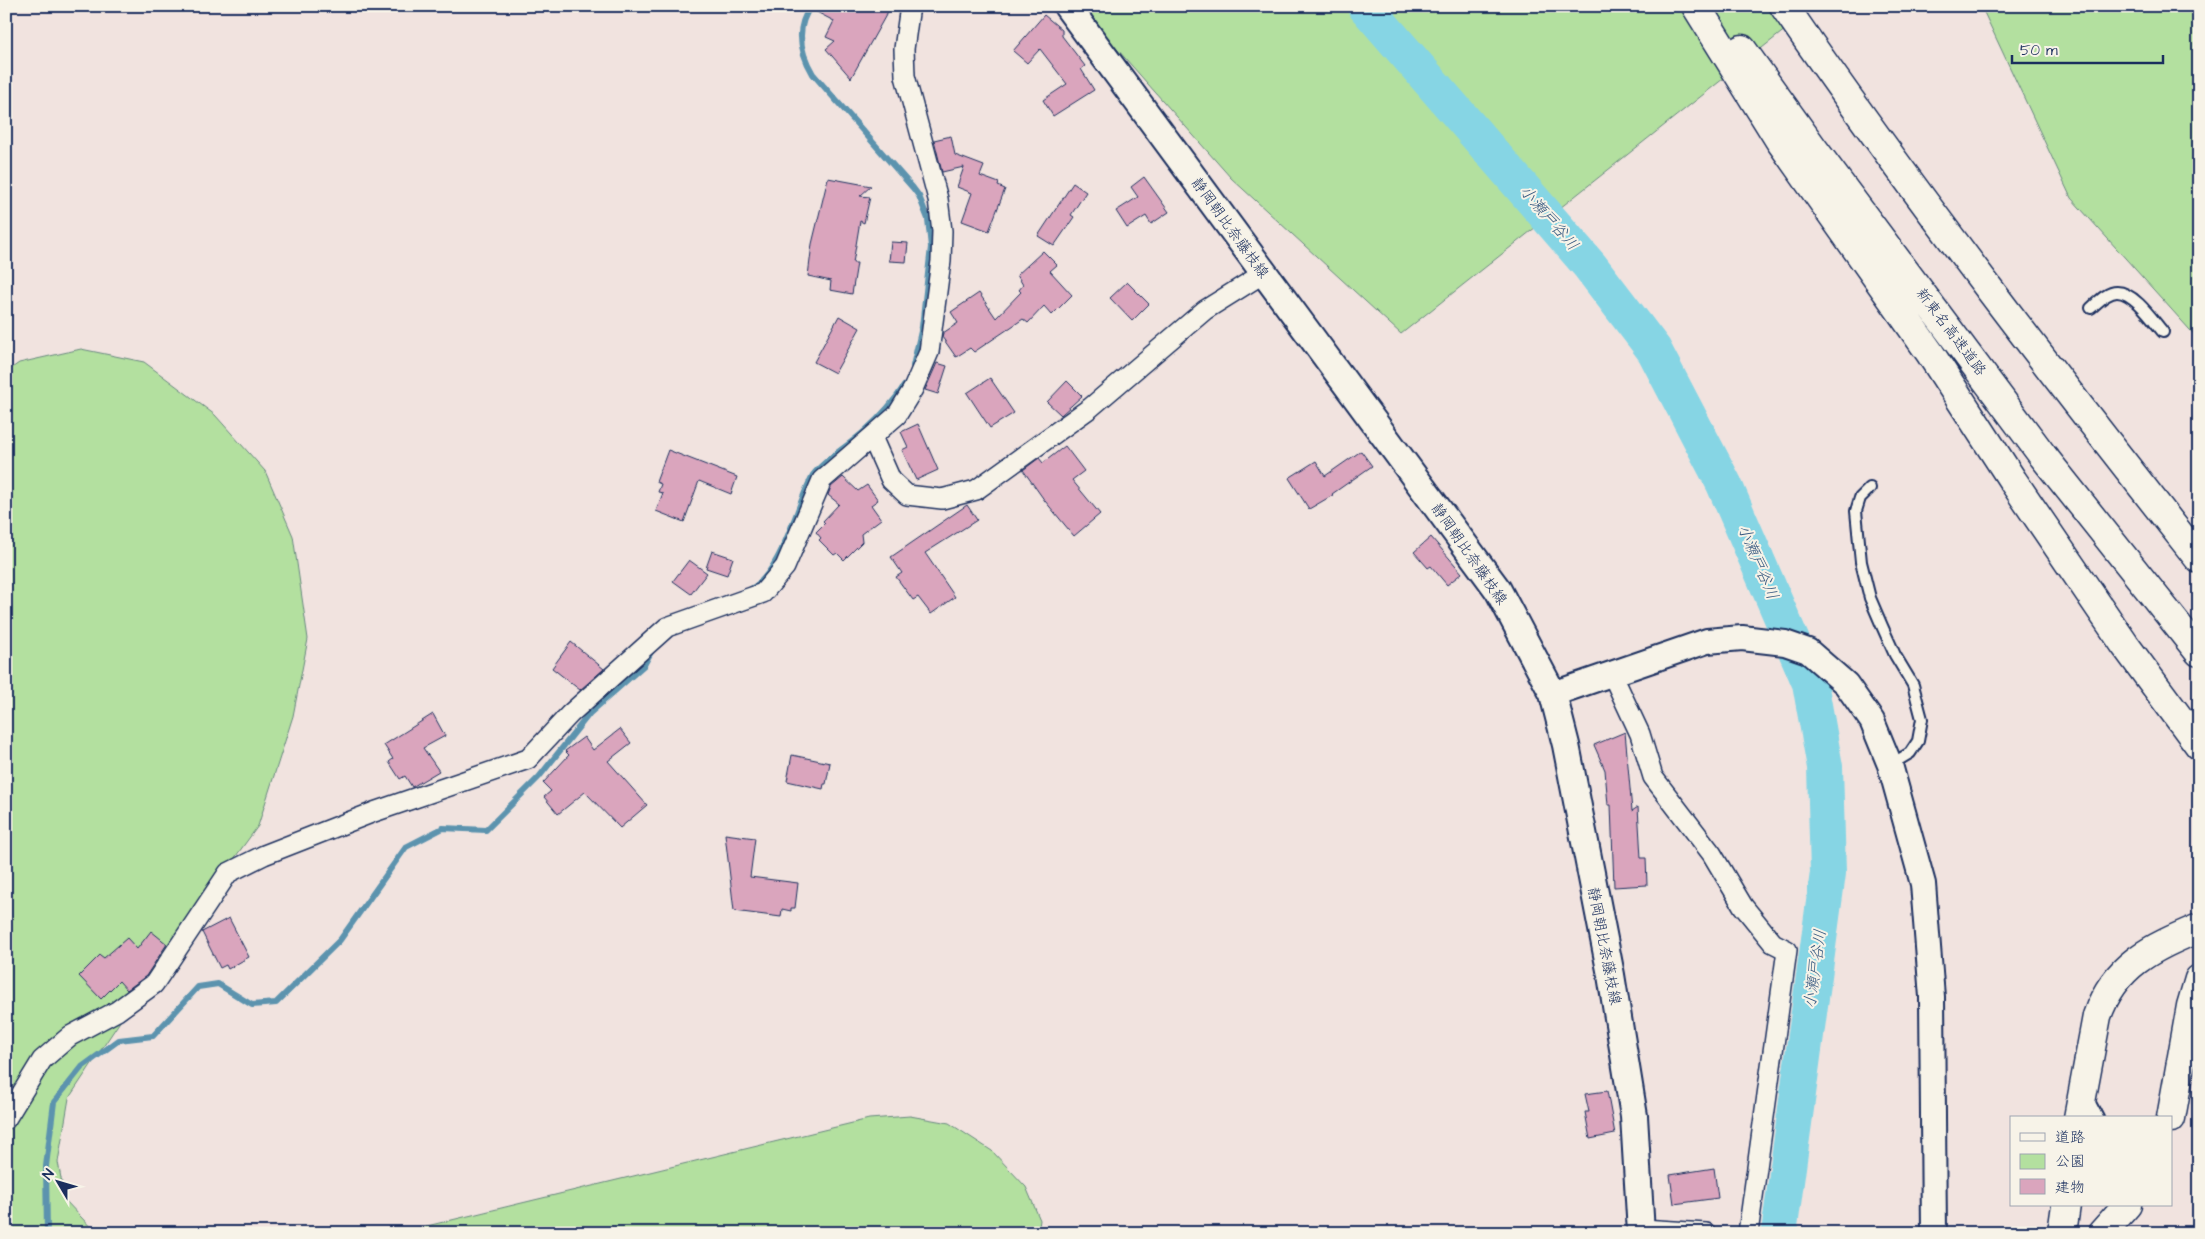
<svg xmlns="http://www.w3.org/2000/svg" width="2205" height="1239" viewBox="0 0 2205 1239" font-family="'Architects Daughter','Klee One',sans-serif">
<style>
.green{fill:#b3e09f;stroke:#67887e}
.lines{fill:none;stroke-linecap:round;stroke-linejoin:round}
.stream{stroke:#5b93ae;stroke-width:6}
.river{stroke:#86d5e4;stroke-width:36}
.building{fill:#daa5bd;stroke:#1b2f5e}
.service-casing{stroke:#1b2f5e;stroke-width:14}
.minor-casing{stroke:#1b2f5e;stroke-width:22}
.tertiary-casing{stroke:#1b2f5e;stroke-width:28}
.secondary-casing{stroke:#1b2f5e;stroke-width:30}
.motorway-casing{stroke:#1b2f5e;stroke-width:31}
.service{stroke:#f7f3e8;stroke-width:10}
.minor{stroke:#f7f3e8;stroke-width:19}
.tertiary{stroke:#f7f3e8;stroke-width:24}
.secondary{stroke:#f7f3e8;stroke-width:26}
.motorway{stroke:#f7f3e8;stroke-width:28}
.labels{text-anchor:middle;dominant-baseline:central;stroke-width:4;stroke-linejoin:round;paint-order:stroke}
.street-label{font-size:15px;fill:#1b2f5e;stroke:#f7f3e8}
.water-label{font-size:16px;font-style:italic;fill:#365880;stroke:#f7f3e8}
</style>
<rect width="100%" height="100%" fill="#f1e3df"/>
<filter id="ink" filterUnits="userSpaceOnUse"><feTurbulence type="fractalNoise" baseFrequency=".02" numOctaves="2"/><feDisplacementMap in="SourceGraphic" scale="10" xChannelSelector="R" yChannelSelector="G"/><feConvolveMatrix kernelMatrix="1 2 1 2 8 2 1 2 1" color-interpolation-filters="sRGB"/></filter>
<g filter="url(#ink)">
<path class="green" d="M1079 6H1815L1401 334 1231 178Z
M1981 6H2199V340L2071 198Z
M81 349 144 362 215 415 265 471 293 536 308 639 293 716 258 826 173 942 69 1098 58 1162 65 1200 96 1233H6V372L19 363Z
M910 1116 949 1123 992 1151 1026 1187 1040 1220 1038 1233H398L869 1119Z"/>
<g class="lines">
<path class="stream" d="M811 6C795 28 800 52 813 74L913 188 919 196 928 219 931 247 922 327 913 366
M751 589C782 572 796 506 813 475 827 457 849 446 866 430 880 417 894 402 904 386
M47 1233 46 1166 54 1102 82 1067 119 1040 153 1036 198 987 218 984 252 1005 276 1003 340 940 406 847 443 828 486 830 539 777 590 713 644 665 652 650"/>
<path class="river" d="M1365 6 1590 266 1654 350 1724 484 1810 683 1825 767 1828 873 1779 1233"/>
</g>
<path class="building" d="M805 6H891L851 78 826 49 835 41 826 37 834 21Z
M1044 15 1062 30V36L1085 66 1081 69 1094 90 1053 116 1043 100 1067 84 1040 49 1027 63 1013 51Z
M951 136 955 155 984 166 980 176 999 183 998 186 1005 189 989 231 962 221 972 193 957 187 964 167 942 172 934 140Z
M1144 177 1169 212 1151 224 1146 216 1127 228 1116 211 1138 197 1131 187Z
M828 178 871 186 860 196 870 197 864 223 860 221 853 263H857L852 294 830 290 831 281 808 276 812 244Z
M1073 183 1086 192 1071 215 1074 217 1054 246 1038 236Z
M891 242 908 243 906 262 889 261Z
M1043 251 1057 265 1050 271 1072 295 1052 315 1044 306 1028 323 1023 319 974 352 970 348 956 357 942 337 943 333 958 323 951 312 979 293 996 318 1021 292 1019 290 1023 285 1017 275Z
M1127 282 1149 304 1132 321 1110 298Z
M839 316 860 328 835 373 814 362Z
M937 363 947 366 938 394 925 390Z
M990 378 1014 413 990 428 967 393Z
M1067 381 1082 396 1061 415 1047 402Z
M918 424 938 470 916 480 902 450 908 447 901 432Z
M1065 446 1084 471 1072 480 1100 514 1074 536 1045 501 1023 470 1039 458 1043 463Z
M668 450 737 477 731 494 699 481 684 522 656 511 663 493 658 492 661 484 656 482Z
M1361 451 1372 466 1332 494 1333 495 1309 509 1289 478 1316 461 1325 476Z
M843 477 858 491 867 485 878 500 871 505 881 519 861 534 862 542 844 560 837 553 834 555 819 540 821 538 816 532 825 523 823 521 839 504 828 495 831 487Z
M967 505 977 520 925 553 955 597 931 614 918 597 913 600 896 577 902 573 891 557Z
M1431 537 1462 573 1447 585 1431 566 1428 568 1414 552Z
M712 551 733 558 727 575 706 568Z
M689 560 707 573 691 594 673 581Z
M571 642 604 669 580 690 552 668Z
M433 714 445 736 423 748 439 771 412 787 405 776 400 779 389 762 393 759 384 745Z
M620 729 631 743 608 761 647 805 620 828 585 792 558 814 544 797 551 791 543 783 569 755 565 751 584 737 593 750Z
M1625 732 1632 811 1638 807 1641 858H1646L1647 885 1614 887 1611 805H1608L1605 770 1594 745Z
M792 755 830 763 826 784H824L823 789 787 781Z
M725 834 755 838 750 877 798 883 795 908H791V911L782 909 781 917 734 911Z
M229 918 249 957 228 969 226 965 220 968 202 932Z
M151 931 167 944 146 976 127 990 119 981 101 999 79 976 100 955 104 958 127 938 137 949Z
M1607 1091 1615 1134 1590 1139 1585 1112H1589L1585 1094Z
M1714 1168 1718 1198 1674 1204 1670 1175Z"/>
<g class="lines">
<g class="service-casing">
<path id="service" d="M2091 308C2098 302 2107 292 2117 292 2134 292 2153 320 2163 332
M1870 488 1860 498 1856 511 1861 562 1870 598 1882 626 1895 655 1913 685 1922 719 1918 741 1910 753 1890 765
M2088 1099 2098 1118"/>
</g>
<g class="minor-casing">
<path id="minor" d="M872 437 891 480 907 495 942 499 976 490 1090 408 1205 310 1264 273
M1612 674 1640 734 1653 777 1712 854 1743 906 1773 943 1787 950 1748 1233
M6 1119 42 1060 70 1036 117 1011 154 984 228 873 264 855 374 812 528 759 570 714 667 627 763 593 785 567 822 480 897 415 913 389 929 352 941 261 942 231 938 199 905 76 904 49 910 6
M1642 1229 1706 1233"/>
</g>
<g class="tertiary-casing">
<path id="tertiary" d="M1553 694 1707 641 1742 638 1785 643 1808 651 1846 684 1872 721 1890 765 1923 884 1932 997 1934 1233"/>
</g>
<g class="secondary-casing">
<path id="secondary" d="M1067 6 1498 590 1553 694 1566 745 1611 975 1634 1116 1641 1233"/>
</g>
<g class="motorway-casing">
<path id="motorway" d="M1696 6 1780 141 1930 353 2013 481 2125 645 2199 745
M1784 6C1915 196 2056 378 2199 559
M1742 49 1813 148 2043 456 2199 652
M2078 1118 2097 1016C2115 964 2152 948 2199 928
M2171 1118 2191 1006 2199 979
M2062 1233 2066 1205
M2102 1233 2127 1205"/>
</g>
<use href="#service" class="service"/>
<use href="#minor" class="minor"/>
<use href="#tertiary" class="tertiary"/>
<use href="#secondary" class="secondary"/>
<use href="#motorway" class="motorway"/>
</g>
</g>
<g class="labels">
<g class="street-label">
<text transform="translate(1230 228) rotate(54)">静岡朝比奈藤枝線</text>
<text transform="translate(1951 332) rotate(53)">新東名高速道路</text>
<text transform="translate(1469 554) rotate(55)">静岡朝比奈藤枝線</text>
<text transform="translate(1604 946) rotate(79)">静岡朝比奈藤枝線</text>
</g>
<g class="water-label">
<text transform="translate(1549 218) rotate(49)">小瀬戸谷川</text>
<text transform="translate(1758 562) rotate(67)">小瀬戸谷川</text>
<text transform="translate(1815 969) rotate(-82)">小瀬戸谷川</text>
</g>
</g>
<rect width="2205" height="1239" fill="none" stroke="#f7f3e8" stroke-width="25"/>
<rect x="12" y="12" width="2180" height="1214" fill="none" stroke="#1b2f5e" stroke-width="2" filter="url(#ink)"/>
<rect x="2010" y="1116" width="162" height="90" fill="#f7f3e8" stroke="#9fa5b1"/>
<rect x="2020" y="1133" width="25" height="8" fill="#f7f3e8" stroke="#9fa5b1"/>
<text x="2055" y="1142" font-size="15" fill="#1b2f5e">道路</text>
<rect x="2020" y="1154" width="25" height="15" fill="#b3e09f" stroke="#9fa5b1"/>
<text x="2055" y="1166" font-size="15" fill="#1b2f5e">公園</text>
<rect x="2020" y="1179" width="25" height="15" fill="#daa5bd" stroke="#9fa5b1"/>
<text x="2055" y="1192" font-size="15" fill="#1b2f5e">建物</text>
<g transform="translate(58 1182) rotate(308)" stroke="#f7f3e8" stroke-width="4" paint-order="stroke">
<path d="M0-4L9 19L0 12L-9 19Z" fill="#1b2f5e"/>
<text y="-8" font-size="14" font-weight="bold" text-anchor="middle" fill="#1b2f5e">N</text>
</g>
<path d="M2012 55v8h151v-8" fill="none" stroke="#1b2f5e" stroke-width="2.5"/>
<text x="2020" y="55" font-size="15" fill="#1b2f5e" stroke="#f7f3e8" stroke-width="4" paint-order="stroke">50 m</text>
</svg>
